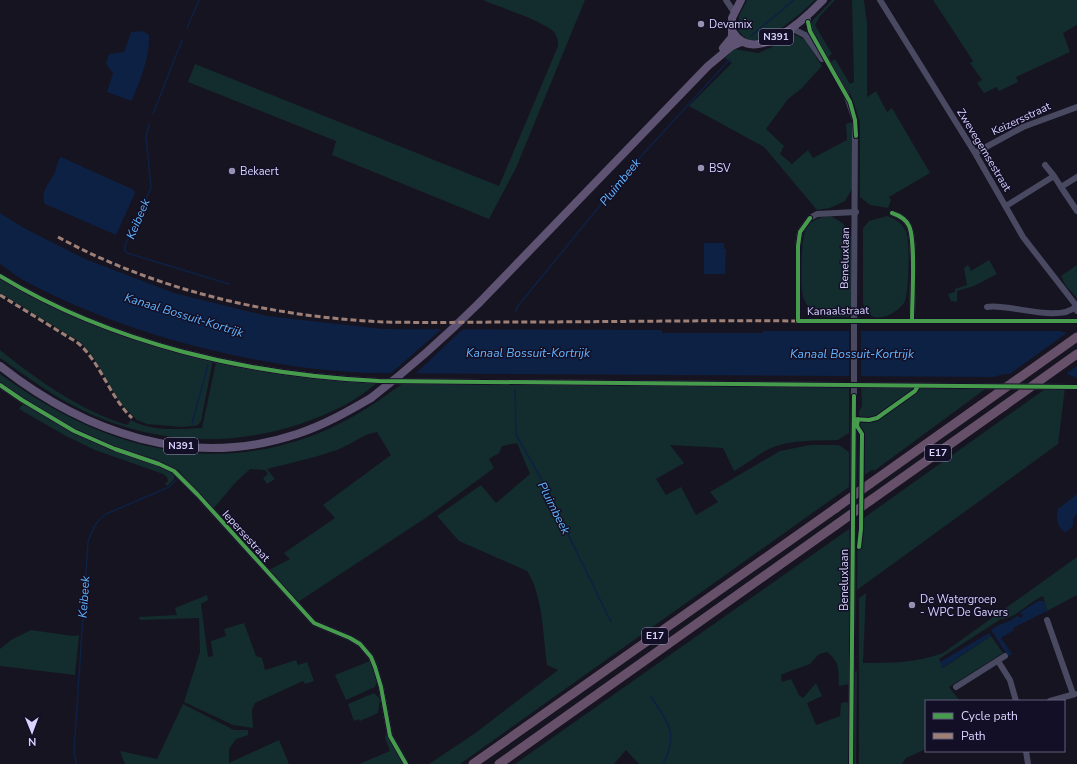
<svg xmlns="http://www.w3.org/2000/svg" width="1077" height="764" viewBox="0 0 1077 764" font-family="'Nunito Sans',sans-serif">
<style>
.green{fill:#132c2d}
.water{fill:#0d2144}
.pier{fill:#161421}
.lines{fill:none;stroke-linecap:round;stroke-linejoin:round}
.stream{stroke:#0d2144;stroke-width:1.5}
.minor{stroke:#4a4962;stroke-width:6}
.major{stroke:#5e5373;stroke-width:8}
.highway{stroke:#67516a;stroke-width:9}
.minor-bridge{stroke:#4a4962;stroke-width:6}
.major-bridge{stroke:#5e5373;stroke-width:8}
.highway-bridge{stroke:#67516a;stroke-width:9}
.quiet{stroke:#9e8076;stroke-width:3;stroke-dasharray:6 3;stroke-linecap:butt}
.cycleway-casing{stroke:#130f26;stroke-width:6}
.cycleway{stroke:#469c4c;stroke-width:4}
.poi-dot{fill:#9591b1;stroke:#130f26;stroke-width:1.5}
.labels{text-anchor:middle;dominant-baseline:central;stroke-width:3;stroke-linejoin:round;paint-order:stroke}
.shield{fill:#130f26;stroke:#9e99be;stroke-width:1}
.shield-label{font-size:10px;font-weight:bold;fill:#d9d4ff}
.poi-label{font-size:11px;fill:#d9d4ff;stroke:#130f26;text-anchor:start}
.street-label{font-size:11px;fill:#d9d4ff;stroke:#130f26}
.water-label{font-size:12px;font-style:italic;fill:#62b6ff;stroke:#130f26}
</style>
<rect width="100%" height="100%" fill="#161421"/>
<path class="green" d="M483 0H585L516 168 489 219 332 155 336 141 188 82 195 64 499 186 558 46C558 41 557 35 553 31 539 19 501 8 483 0Z
M747 0H815C804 11 766 45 749 40 744 38 741 34 738 30L739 16Z
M832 0H835L820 16 815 25 832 54 828 57 811 29 813 20Z
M852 0H864L867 23V97L876 91 887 112 892 108 930 173 889 197 891 200 888 208 870 205 860 197V122L851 95 831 62 835 59 850 84 854 82Z
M933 0H1077V25L1063 33 1070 52 1016 77 1018 82 999 91 997 87 984 93 977 83 982 80 970 63 973 61Z
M793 34 804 39 822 66 801 89 788 99 766 129 784 146 780 154 792 164 808 150 813 158 847 140 846 124 852 122V189L845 201 830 208 817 210 764 147 689 106 732 63 725 58 734 49 758 53 772 47Z
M830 216C841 221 847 225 851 237L852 306 849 307V317C840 316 826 319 818 315 811 311 805 304 803 296 800 284 801 239 806 229 811 220 820 217 830 216Z
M887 216C895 219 901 222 906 231 910 239 909 291 905 301 900 312 877 325 867 312 865 310 864 306 863 303V228L869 221Z
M989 260 997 274 974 286 957 291V302L951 301 948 294 955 292V289L967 285 964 268 968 265 971 271Z
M1077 265V298L1066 286 1061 276Z
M0 277 103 327 213 360 201 421 198 425 193 426 182 427 147 424 137 420 120 403 92 355 80 342 0 293Z
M0 350C39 381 79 410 127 425L131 420C151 432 180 429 202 428L216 362 378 382C367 391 355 400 343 406 260 448 166 451 82 410 53 396 27 377 0 358Z
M0 374C95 444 204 479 319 433 349 421 376 403 402 384L849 386V433L838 440C814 441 787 439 765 451 755 457 745 465 734 471L723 448 670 445 684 463 656 479 666 495 681 487 696 515 718 502 710 492 780 451 810 445H839L849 452V487L460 764H429L474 734 558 670 547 665C543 636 543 595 527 571L459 541 437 516 481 485 496 503 530 474 517 443 502 446 499 453 489 459 494 468 430 515 298 602 269 570 290 559 284 553 335 518 323 505 391 455 377 432C362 434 351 445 337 450 314 458 290 463 267 469L275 479 267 484 263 478 268 474 265 470 250 469 236 482 214 508 212 507 178 470 158 460 109 444 69 426 4 385 0 382Z
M861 386 988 387 874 471 873 469 858 480 859 411 862 406Z
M1048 387 1065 388 1058 444 857 590 858 522Z
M23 404C40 414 58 426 77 435 103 447 154 457 174 475V479L167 486 165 484 168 481 167 477 163 474 95 450 66 436 19 409Z
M849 529V684L839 686C838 670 841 663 827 652L819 654 810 664 785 673 781 675 782 682 791 679 799 695 803 698 816 683 822 696 807 703 816 725 840 716 841 703 848 702V764H639L626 750 614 764H515Z
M1077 557V595L1047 611 1043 596C1028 602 1017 618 1001 619L939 659 943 668 991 636 1003 653 949 687 960 701H926V749L906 758 902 764H859V598L866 593 863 663C891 663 916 663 943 653Z
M207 595 208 600 201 604 208 657 213 656 211 641 226 636 224 629 244 623 256 656 262 658 265 670 296 660 298 665 307 662 314 681 305 684 303 681 255 703 252 710 253 728 233 725 184 702 200 652 199 618 141 620 138 617 177 615 175 608Z
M31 630 73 636 79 635 75 675 0 666V649L11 640Z
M370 661C373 669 379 679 375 687L346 700 335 675Z
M857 671 856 764H854L855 672Z
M374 693 380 699 378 713 360 721 359 719 354 721 348 704Z
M183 704 234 730H248V735L236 739 229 749V763L279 740 289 764H125L120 751 157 759Z
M386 734 403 764H359L390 751 385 738Z"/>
<path class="water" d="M143 31 149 35C150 56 140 83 131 101L107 92 113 73 106 64 109 54 124 52 131 32Z
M61 157 134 190 135 193 116 235 45 204C39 193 51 181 55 172 57 167 57 161 61 157Z
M0 213 24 228 85 259 174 293 267 316 383 329 662 330V333H763V331H1060L1077 336V378L1065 373 1005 374 993 377 365 373C341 371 317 370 293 366 200 352 108 325 25 281 17 277 8 269 0 264Z
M704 243H724V249H726L725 274H704Z
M1077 494V514L1073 519V526L1066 532C1057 529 1056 518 1058 509Z
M1038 601H1044L1047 611 1013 628 1014 630 1001 638 1012 654 1008 656 991 630C999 623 1009 623 1017 616L1021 618 1023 615 1019 613Z
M989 633 991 636 942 668 940 662Z"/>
<path class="pier" d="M444 327H465L413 376 389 375Z
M849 329H861V378H849Z
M1068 332 1077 334V366L1064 375 1007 376Z"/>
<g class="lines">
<path class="stream" d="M187 28 199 0
M751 36 794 0
M153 114 182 40
M149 125 146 137 151 188 126 243 124 250 127 253 229 284
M516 311 517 307 634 164 730 59
M515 390 516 435 538 473 611 622
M192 424 208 365
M651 697C668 722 679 734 663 764
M76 764 74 751 88 542C92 530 95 522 106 514L169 487 176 480"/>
<path class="minor" d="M726 0 734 12
M880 0 975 153 1023 237 1075 304 1077 311
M807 15 810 31 846 94 855 120 854 312
M791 28 805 35 822 59
M975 153 1023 127 1077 107
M1045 165 1054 176
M1061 187 1077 211
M1006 206 1054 176 1061 187 1077 177
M856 212 817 214 810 218 800 232 798 246V321H1077
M892 213C898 215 906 219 909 226 916 240 912 301 912 319
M0 276C112 344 249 375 379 381L1077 387
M987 307C1007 303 1059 323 1075 307
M0 385 22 400 74 431 115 449 159 464 174 471 198 495 314 623 350 638 360 644 371 657 375 667 381 687 390 736 406 764
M1047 620 1073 694
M998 661 1010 680 1016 701
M956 687 1005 656
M1050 701 1075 694
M1026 751 1028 764
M851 764 854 396"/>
<path class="major" d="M733 32C754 67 805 19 823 0
M723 48 732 37V18L741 0
M479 303 708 66 732 46 741 42
M0 366C85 433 190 470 297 434 324 425 347 412 371 398"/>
<path class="highway" d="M871 483 981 405
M871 500 1004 406
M473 764 836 508
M499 764 836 525"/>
<path class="minor-bridge" d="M854 396V312"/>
<path class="major-bridge" d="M371 398C410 368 444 338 479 303"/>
<path class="highway-bridge" d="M981 405 1077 337
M1004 406 1077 354
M836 508 871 483
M836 525 871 500"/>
<path class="quiet" d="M58 237C157 291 273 317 385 322 429 323 474 322 518 322 611 322 704 320 798 321
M0 295 78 343C101 363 109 396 132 418"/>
<g class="cycleway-casing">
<path id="cycleway" d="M808 22 810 31 850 102 855 120 856 136
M892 213C898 215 906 219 909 226 916 240 912 301 912 319
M810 218 800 232 798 246V321H1077
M0 276C112 344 249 375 379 381L1077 387
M0 385 22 400 74 431 115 449 159 464 174 471 198 495 314 623 350 638 360 644 371 657 375 667 381 687 390 736 406 764
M854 419 869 420 877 418 915 391 918 386
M858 419 857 426 862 434 861 529 859 547
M851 764 854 396"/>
</g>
<use href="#cycleway" class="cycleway"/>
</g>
<g class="poi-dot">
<circle cx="701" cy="24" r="4"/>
<circle cx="701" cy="168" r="4"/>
<circle cx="232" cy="171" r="4"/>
<circle cx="912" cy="605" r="4"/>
</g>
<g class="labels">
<g class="shield">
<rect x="759" y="29" width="34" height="16" rx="3"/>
<rect x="164" y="438" width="34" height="16" rx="3"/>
<rect x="925" y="445" width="26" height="16" rx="3"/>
<rect x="642" y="628" width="26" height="16" rx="3"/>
</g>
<g class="shield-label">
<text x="776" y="37">N391</text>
<text x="181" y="446">N391</text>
<text x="938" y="453">E17</text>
<text x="655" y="636">E17</text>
</g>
<g class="poi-label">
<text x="709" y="24">Devamix</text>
<text x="709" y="168">BSV</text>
<text x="240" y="171">Bekaert</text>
<text x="920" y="599">De Watergroep<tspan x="920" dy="13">- WPC De Gavers</tspan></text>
</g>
<g class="street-label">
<text transform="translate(1021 119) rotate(-25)">Keizersstraat</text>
<text transform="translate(984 150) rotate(59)">Zwevegemsestraat</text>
<text transform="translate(845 258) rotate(-89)">Beneluxlaan</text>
<text transform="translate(838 311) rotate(-1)">Kanaalstraat</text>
<text transform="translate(246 536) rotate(48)">Iepersestraat</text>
<text transform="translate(844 580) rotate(-90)">Beneluxlaan</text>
</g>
<g class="water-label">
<text transform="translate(620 182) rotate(-51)">Pluimbeek</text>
<text transform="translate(138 219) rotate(-67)">Keibeek</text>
<text transform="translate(184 315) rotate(17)">Kanaal Bossuit-Kortrijk</text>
<text x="528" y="353">Kanaal Bossuit-Kortrijk</text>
<text x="852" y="354">Kanaal Bossuit-Kortrijk</text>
<text transform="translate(554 508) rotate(63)">Pluimbeek</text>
<text transform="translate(84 597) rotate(-86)">Keibeek</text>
</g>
</g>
<rect x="925" y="700" width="140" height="52" fill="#130f26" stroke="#625e7d"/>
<rect x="933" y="713" width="20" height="6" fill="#469c4c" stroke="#625e7d"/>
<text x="961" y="720" font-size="12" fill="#d9d4ff">Cycle path</text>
<rect x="933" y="733" width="20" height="6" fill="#9e8076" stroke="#625e7d"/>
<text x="961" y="740" font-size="12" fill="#d9d4ff">Path</text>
<g transform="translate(32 732) rotate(179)" stroke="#130f26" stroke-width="3" paint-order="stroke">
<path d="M0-3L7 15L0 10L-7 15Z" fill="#d9d4ff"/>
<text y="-6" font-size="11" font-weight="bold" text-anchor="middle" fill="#d9d4ff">N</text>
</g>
</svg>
